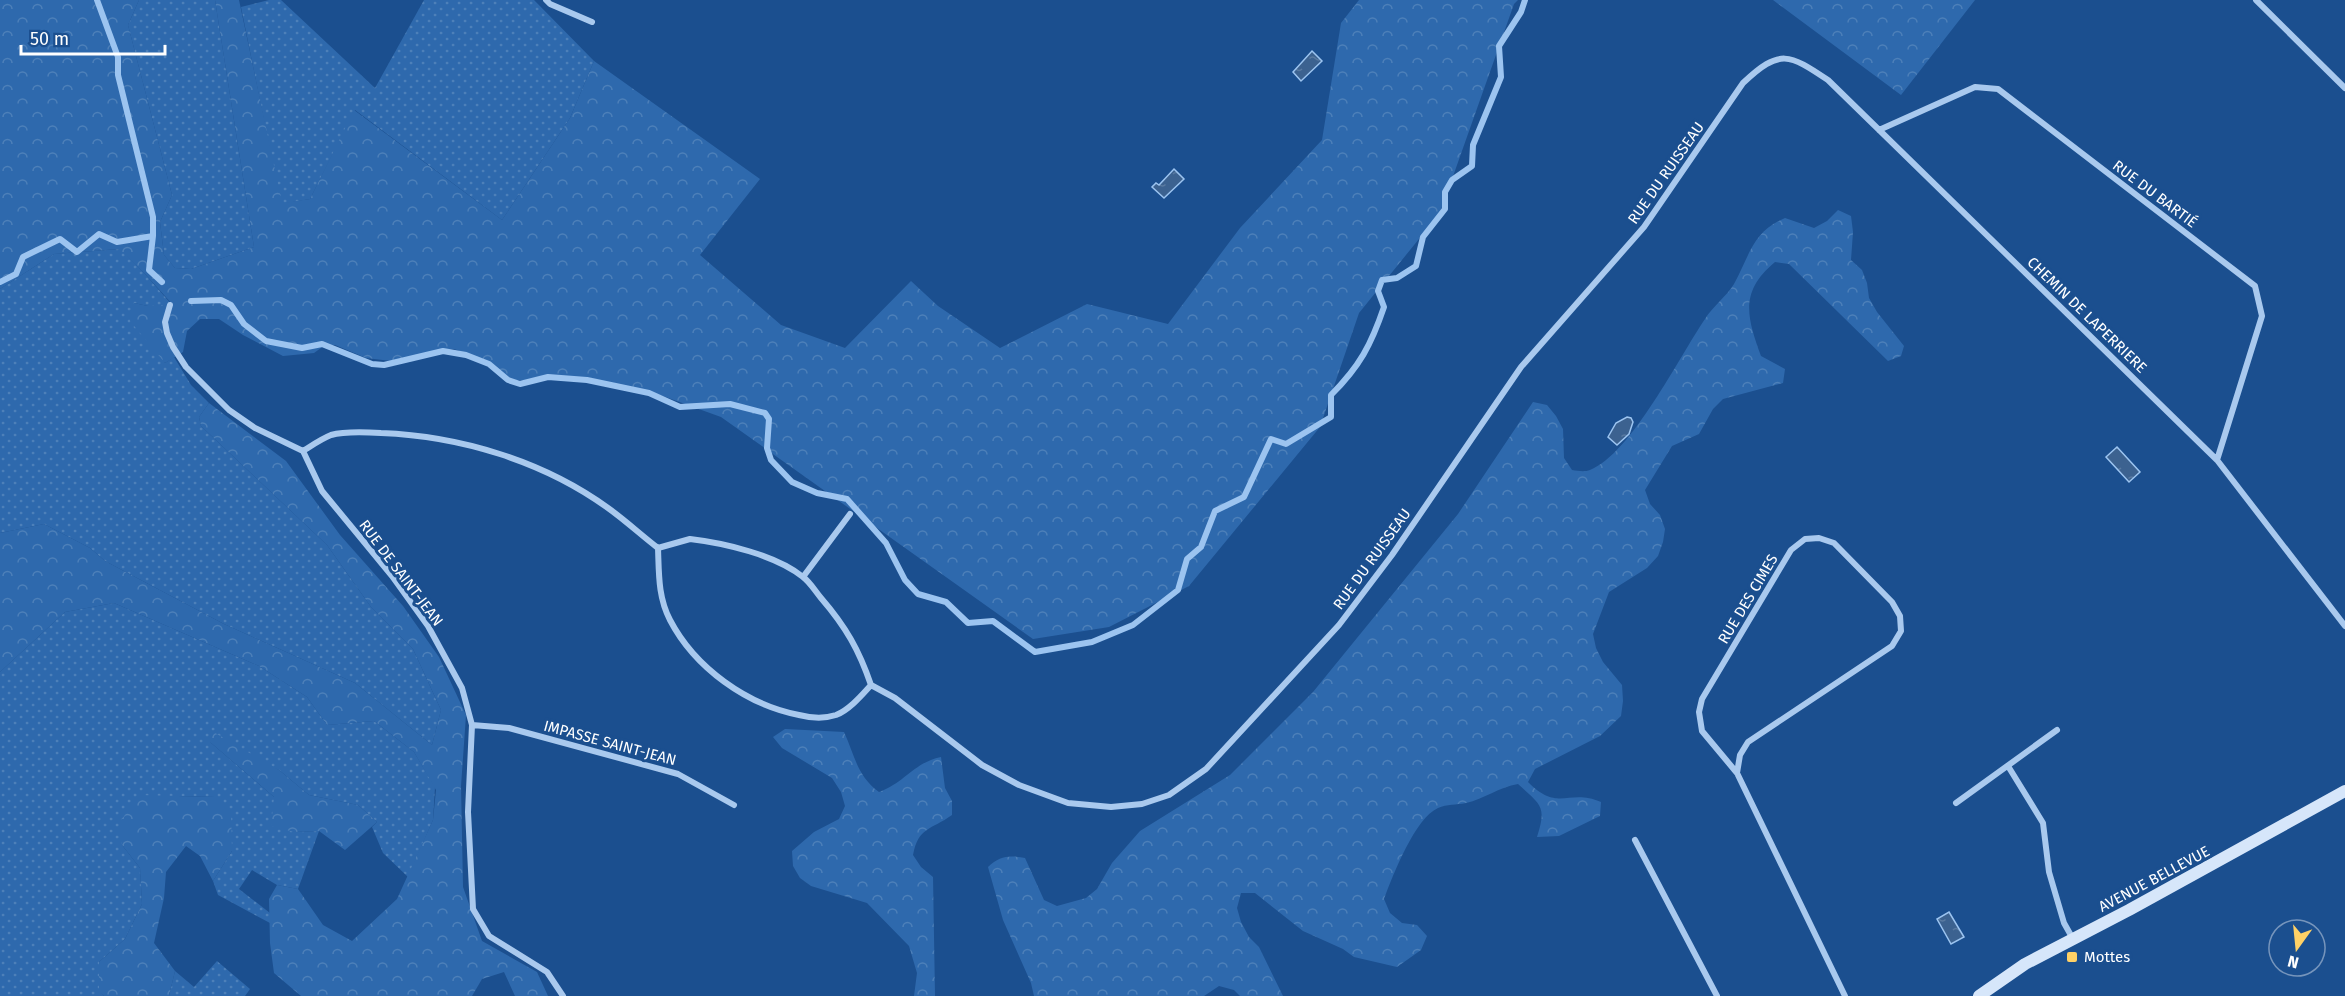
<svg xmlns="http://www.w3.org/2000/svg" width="2345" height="996" viewBox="0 0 2345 996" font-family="'Fira Sans',sans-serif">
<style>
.grass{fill:url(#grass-dots)}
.forest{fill:url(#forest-crowns)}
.water{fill:url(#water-ripples);stroke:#9cc4f0;stroke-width:1.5}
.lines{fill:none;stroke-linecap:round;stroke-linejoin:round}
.stream{stroke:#9cc4f0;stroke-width:6}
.street{stroke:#a9c9ee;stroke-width:6}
.secondary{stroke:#d6e6fa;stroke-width:12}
.poi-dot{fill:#ffd166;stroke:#1b4f8f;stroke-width:2}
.labels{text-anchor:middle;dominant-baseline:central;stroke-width:6;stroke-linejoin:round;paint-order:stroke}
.street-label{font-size:15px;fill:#fff;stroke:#1b4f8f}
.poi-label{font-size:15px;fill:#fff;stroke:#1b4f8f;text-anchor:start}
</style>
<defs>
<pattern id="grass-dots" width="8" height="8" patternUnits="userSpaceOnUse" patternTransform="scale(1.5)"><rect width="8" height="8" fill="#2e69ad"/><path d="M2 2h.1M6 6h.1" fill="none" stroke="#4d80b9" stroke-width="1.8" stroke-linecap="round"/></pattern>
<pattern id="forest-crowns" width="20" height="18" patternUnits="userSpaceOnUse" patternTransform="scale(1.5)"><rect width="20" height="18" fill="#2e69ad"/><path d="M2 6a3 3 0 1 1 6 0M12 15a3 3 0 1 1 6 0" fill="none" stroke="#4d80b9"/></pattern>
<pattern id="water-ripples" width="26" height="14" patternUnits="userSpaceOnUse" patternTransform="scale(1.5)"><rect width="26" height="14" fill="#3c6290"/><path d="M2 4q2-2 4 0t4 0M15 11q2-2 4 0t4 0" fill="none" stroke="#597aa1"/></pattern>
</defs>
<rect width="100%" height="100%" fill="#1b4f8f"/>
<path class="grass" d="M139 0H215L254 247 191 269 175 268 164 255 160 222 172 195 128 25Z
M269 0H281L375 88 424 0H534L594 61 570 118 502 220 355 110 310 199 281 204 241 7Z
M120 249 145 274 173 306H148L134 303 165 363 174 357 191 385 209 403 199 417 201 426 327 545 371 607 413 649 441 710 432 745 355 683 224 624 105 561 90 548 44 524 0 533V289L54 254Z
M114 603 259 666 307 697 327 725 374 721 414 752 435 787 433 820 408 877 383 853 372 827 377 822 358 805 309 795 279 770 210 742 274 797 294 832 319 831 298 889 277 885 252 870 239 889 270 913V923L218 895 213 881 232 851 215 797 180 796 122 845 140 868 142 904 125 939 99 962V990L104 996H0V672L65 612Z
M217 961 250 989 245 996H169L175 971 194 987Z"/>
<path class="forest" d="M0 0H139L128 25 172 195 160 222 164 255 175 268 191 269 254 247 215 0H239L282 203 310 199 354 110 502 220 570 118 594 61 760 179 700 255 781 325 845 348 911 281 938 306 1000 348 1087 304 1168 324 1240 228 1322 140 1341 23 1359 0H1518L1514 4 1440 213 1359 313 1320 427 1189 586 1109 627 1033 639 721 417 649 391 605 383 552 375 526 380H511L486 360 454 349 429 352 391 361 366 358 335 345H325L314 353 283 356 243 335 219 319H200L187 331 183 352 165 363 130 321 134 303 148 306 173 305 145 274 119 249 54 254 0 289Z
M1773 0H1975L1901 95Z
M1838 210 1851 216 1853 232 1851 260 1862 270 1867 283 1869 298 1877 312 1904 346 1901 356 1888 361 1789 264 1775 262C1739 292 1747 317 1761 356L1785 369 1783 383 1723 399 1713 409 1699 434 1672 446 1645 490 1650 504 1660 515 1665 529 1663 542 1658 556 1647 568 1609 592 1593 634 1596 648 1603 662 1622 685 1623 701 1621 716 1600 736 1535 769 1528 782C1559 813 1568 788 1601 802L1600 816 1559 836 1537 837C1547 806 1541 805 1518 784 1499 787 1484 799 1466 803 1456 805 1447 804 1438 808 1415 818 1393 875 1384 899L1390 913 1402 923 1417 925 1427 936 1421 950 1397 967 1354 957 1343 949 1303 931 1255 893H1241L1237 908 1241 922 1249 937 1259 947 1283 996H1240L1234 990 1219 986 1204 996H1034L1031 983 1003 920 988 867C1000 856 1009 855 1025 858L1044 900 1057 906 1086 898 1097 889 1112 863 1140 831 1230 775 1313 692 1458 514 1533 402 1547 405 1556 416 1563 429 1564 458 1572 470C1578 471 1585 472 1590 470 1631 454 1679 357 1705 319 1713 306 1726 297 1734 284 1750 255 1752 232 1785 218L1814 228 1827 221Z
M209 403 286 461 340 535 403 606 439 657 466 715 461 786 463 887 482 941 537 972 548 996H515L504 972 482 979 472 996H301L274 973 270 943 269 899 277 885 298 889 323 925 352 941 397 899 433 820 436 790 414 752 374 721 327 725 307 697 259 666 114 603 65 612 0 672V533L44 524 90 548 105 561 224 624 355 683 432 745 441 710 413 649 371 607 327 545 201 426 199 417Z
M785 729 844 732C855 756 857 776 879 792 906 782 913 763 941 757L945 788 952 801V815C931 830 918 827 913 855L921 867 933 877 935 996H914L917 973 909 946 867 903 811 886 800 878 793 866 792 851 814 832 839 819 845 806 841 792 832 778 782 748 773 737Z
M210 730 279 770 309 795 358 805 377 822 345 850 319 831 294 832 271 826 274 797 210 742Z
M139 795 216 797 231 811 232 851 213 881 200 856 186 846 166 872 164 898 154 943 175 971 169 996H104L99 991V962L125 939 142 904 140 868 122 845 120 822Z"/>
<path class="water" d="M1312 51 1322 61 1301 81 1293 72Z
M1174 169 1184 179 1164 198 1152 187 1156 183 1159 185Z
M1627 417 1631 418 1633 422 1629 434 1617 445 1608 437 1616 423Z
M2117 447 2140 472 2129 482 2106 457Z
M1949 912 1964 937 1951 944 1937 919Z"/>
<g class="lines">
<path class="stream" d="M97 0 118 57V75L153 217V236
M0 282 16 274 23 257 60 239 77 252 99 234 117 242 153 236 149 270 162 282
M191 301 221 300 231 305 244 324 266 341 302 348 322 344 372 364 384 365 443 351 466 355 489 364 508 380 520 384 548 377 587 380 649 393 680 407 730 404 765 413 769 419 767 448 771 460 792 482 817 493 847 499 886 543 905 580 918 594 946 602 968 623 993 621 1035 652 1092 642 1133 625 1178 590 1187 559 1201 547 1215 511 1244 497 1271 439 1286 444 1331 417V395C1360 366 1371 345 1384 307L1378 291 1382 280 1397 278 1416 266 1423 237 1445 209V192L1452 180 1472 166 1473 145 1501 77 1499 46 1521 12 1525 0"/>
<path class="street" d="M546 0 550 4 592 22
M2256 0 2345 88
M1879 130 1975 87 1998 89 2255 286 2262 316 2217 460
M170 305 165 322 167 333 173 347 186 367 229 410 255 428 303 451 322 491 392 576 428 626 462 688 472 725 468 812 473 909 489 936 547 972 563 996
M303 451C311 446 321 439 331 435 345 431 365 432 381 433 460 436 543 461 608 508 625 520 641 535 658 548
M690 539C724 543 776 555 803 577 810 582 815 591 821 598 846 627 859 650 871 685 861 696 849 710 836 715 824 719 811 718 799 715 747 705 695 668 670 620 658 597 659 574 658 548Z
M803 577 850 514
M871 685 895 698 982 765 1019 785 1068 803 1111 807 1142 804 1169 795 1206 769 1339 625 1392 555 1521 367 1644 227 1743 83C1780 48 1789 54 1828 80L2217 460 2345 626
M472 725 509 728 678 774 734 805
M2008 766 2043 823 2049 872 2064 923 2073 939
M1737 773 1740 755 1748 742 1892 646 1901 631 1900 616 1892 602 1834 543 1819 538 1805 539 1791 550 1702 699 1699 712 1702 731 1737 773 1845 996
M1956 803 2057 730
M1635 840 1717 996"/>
<path class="secondary" d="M1979 996 2025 964 2129 910 2345 791"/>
</g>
<rect class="poi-dot" x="2066" y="951" width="12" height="12" rx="3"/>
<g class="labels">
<g class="street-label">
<text transform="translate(1666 173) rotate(-55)">RUE DU RUISSEAU</text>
<text transform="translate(2155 194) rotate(37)">RUE DU BARTIÉ</text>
<text transform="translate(2087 315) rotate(44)">CHEMIN DE LAPERRIERE</text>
<text transform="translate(1372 559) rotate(-54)">RUE DU RUISSEAU</text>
<text transform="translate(401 573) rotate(53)">RUE DE SAINT-JEAN</text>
<text transform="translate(1748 599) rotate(-59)">RUE DES CIMES</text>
<text transform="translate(610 743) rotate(15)">IMPASSE SAINT-JEAN</text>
<text transform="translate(2154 879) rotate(-28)">AVENUE BELLEVUE</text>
</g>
<g class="poi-label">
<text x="2084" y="957">Mottes</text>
</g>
</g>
<g transform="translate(2297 948) rotate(195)"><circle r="28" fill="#1b4f8f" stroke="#7695bc" stroke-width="1.5"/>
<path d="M0-4.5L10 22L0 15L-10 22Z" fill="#ffd166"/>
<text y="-9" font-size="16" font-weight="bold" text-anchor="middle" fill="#ffffff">N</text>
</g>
<path d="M21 45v9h144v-9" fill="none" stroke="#ffffff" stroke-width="3"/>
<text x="30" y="45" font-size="18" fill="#ffffff" stroke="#1b4f8f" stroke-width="4.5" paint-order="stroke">50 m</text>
</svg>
